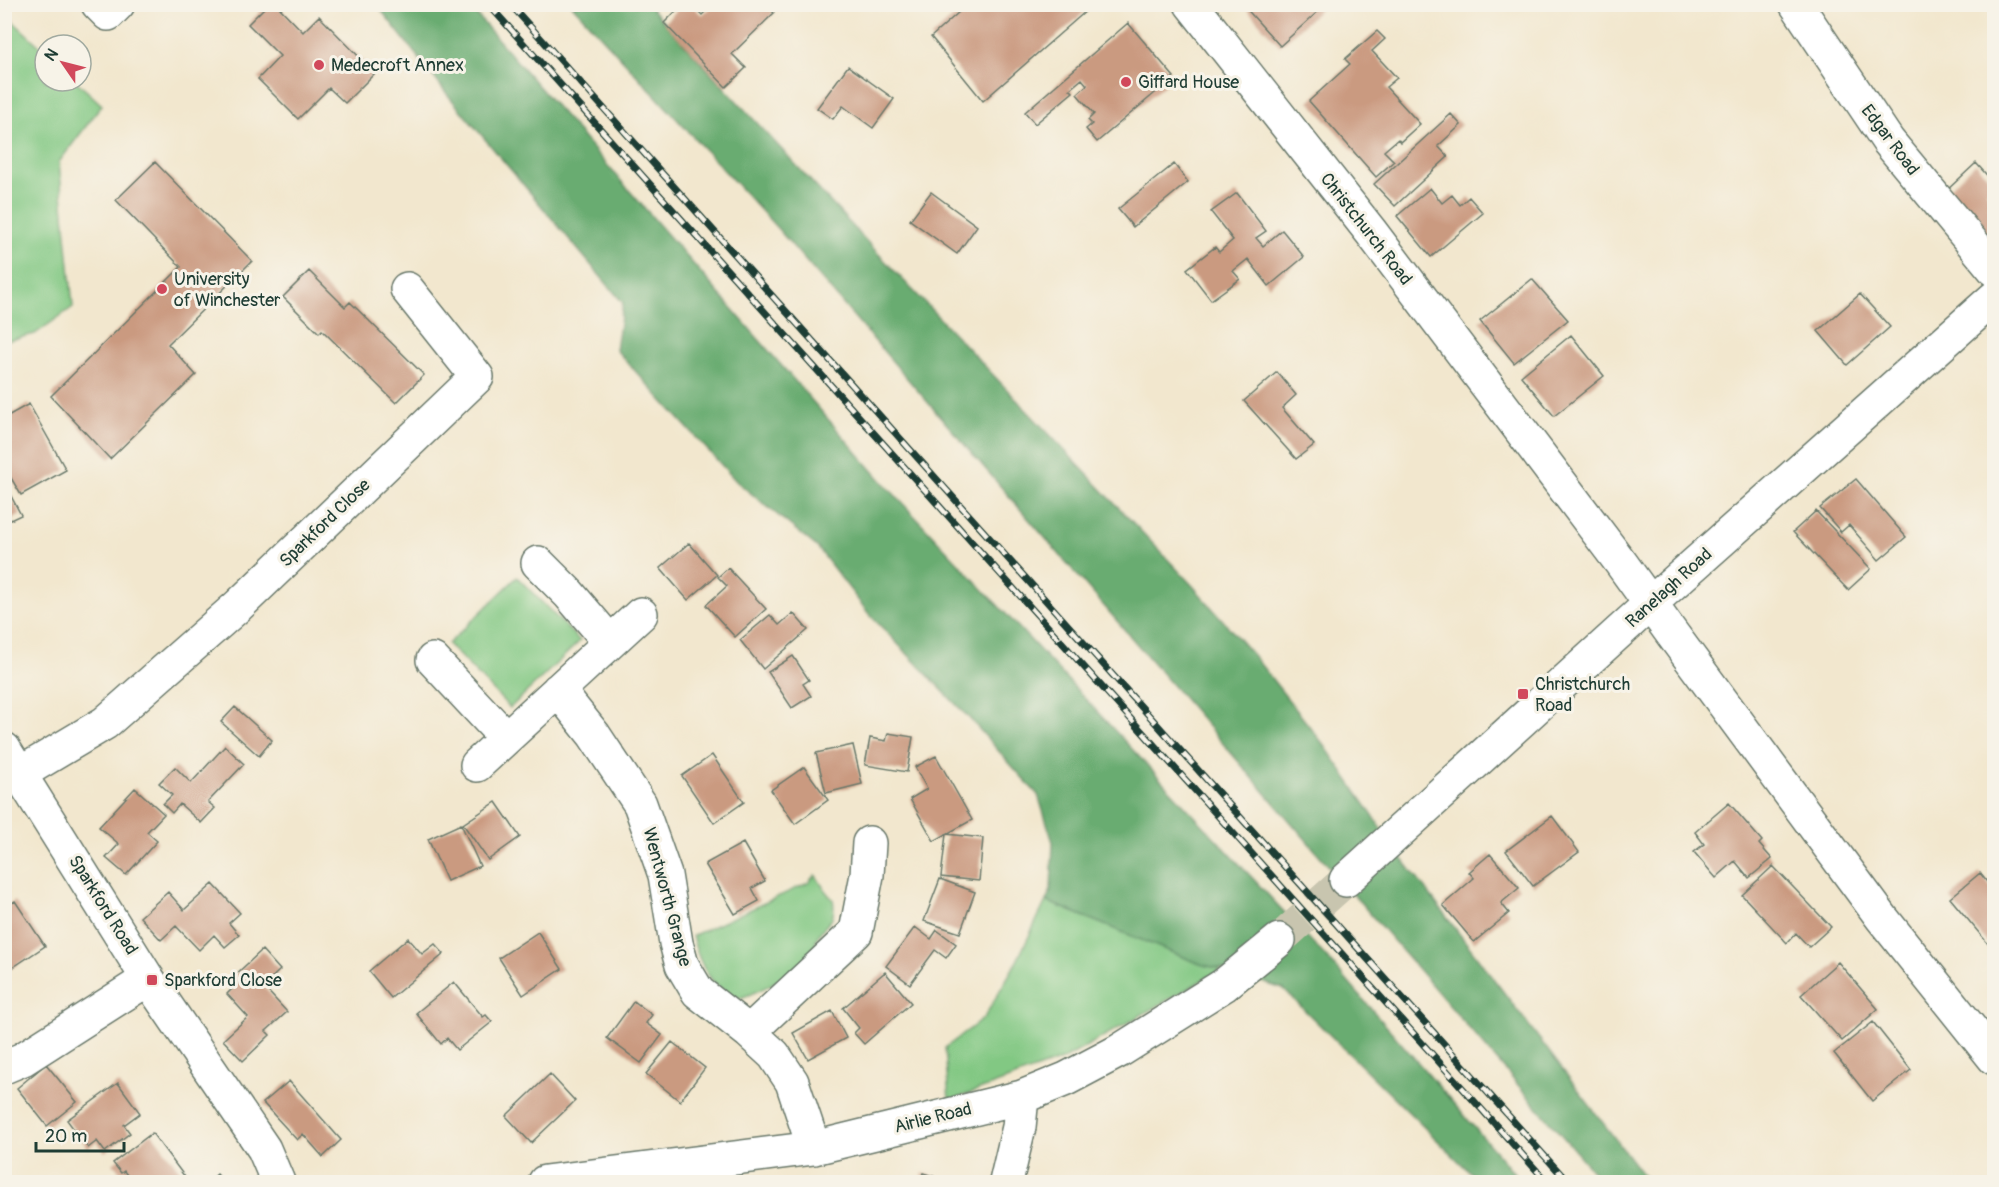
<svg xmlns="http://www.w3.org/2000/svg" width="1999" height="1187" viewBox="0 0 1999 1187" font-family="Pangolin,sans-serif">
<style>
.green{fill:#82c883;stroke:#50825c;stroke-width:1.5}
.forest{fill:#69ac71;stroke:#447452;stroke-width:1.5}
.building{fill:#ca9a80}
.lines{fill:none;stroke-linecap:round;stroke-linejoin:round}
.minor-tunnel{stroke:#c8c5af;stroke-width:33;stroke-dasharray:33 16;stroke-linecap:butt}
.minor-casing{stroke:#69786a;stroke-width:36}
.minor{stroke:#fff;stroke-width:33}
.rail-casing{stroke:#1f3d34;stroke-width:7}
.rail{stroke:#f7f3e8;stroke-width:4.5;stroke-dasharray:14;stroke-linecap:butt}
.poi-dot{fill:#d1495b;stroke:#f7f3e8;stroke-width:2}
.labels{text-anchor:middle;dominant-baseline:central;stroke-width:6;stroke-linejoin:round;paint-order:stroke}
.poi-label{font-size:18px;fill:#1f3d34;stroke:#f7f3e8;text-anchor:start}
.street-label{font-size:18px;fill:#1f3d34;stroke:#f7f3e8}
</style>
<rect width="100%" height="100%" fill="#f7f3e8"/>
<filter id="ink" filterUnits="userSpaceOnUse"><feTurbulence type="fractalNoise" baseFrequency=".0167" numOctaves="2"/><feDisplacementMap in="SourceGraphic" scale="12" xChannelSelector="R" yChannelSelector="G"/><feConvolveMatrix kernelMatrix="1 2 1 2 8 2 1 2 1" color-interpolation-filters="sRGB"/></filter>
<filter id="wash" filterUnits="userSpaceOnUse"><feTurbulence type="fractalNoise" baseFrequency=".008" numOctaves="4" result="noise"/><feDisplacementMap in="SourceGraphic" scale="24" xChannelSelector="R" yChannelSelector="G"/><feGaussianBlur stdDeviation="1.35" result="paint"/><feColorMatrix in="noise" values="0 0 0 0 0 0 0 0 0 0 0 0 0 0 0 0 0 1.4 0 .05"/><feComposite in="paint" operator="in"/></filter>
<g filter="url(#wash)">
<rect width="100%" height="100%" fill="#f2e7ce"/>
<path class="green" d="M4 13 45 51V81H76L102 105 59 162 73 307 35 334 5 341Z
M517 577 580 641 510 708 448 644Z
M815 875C822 883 824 892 833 899 838 925 821 924 816 940 815 943 816 947 816 951 789 974 772 987 738 999 709 986 700 965 692 936L808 883Z
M1046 901 1203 965 1222 969 1064 1059 949 1101 945 1048 984 1018 1016 963Z"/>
<path class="forest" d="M377 5H468L881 480 1328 959 1522 1182H1480L1283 989 1222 969 1203 965 1046 901 1051 890 1053 842 1038 795 970 719 869 614 817 547 737 482 616 350 623 303 447 94Z
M572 5H648L871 246 1193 586 1253 655 1325 746 1401 857 1648 1182H1602L778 229Z"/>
<g id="blocks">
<path class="building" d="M268 4H276L303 32 319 16 375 73 345 103 329 88 298 119 258 79 280 56 248 24Z
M683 4H691L702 15 713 4H766L774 13 732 54 746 68 726 87 664 23Z
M968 4H1081L1086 11 983 101 931 37Z
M1242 4H1320L1323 7 1280 46Z
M1128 23 1174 77 1097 142 1086 129 1092 124 1088 120 1094 114 1077 94 1087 85 1082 79 1070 89 1073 92 1035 124 1025 112Z
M1377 31 1385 39 1372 51 1397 78 1386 87 1420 124 1400 142 1398 139 1384 151 1394 161 1376 177 1309 101 1350 64 1345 59Z
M848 66 894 99 873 128 843 106 833 119 817 108Z
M1451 114 1461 125 1438 146 1448 157 1395 206 1374 184Z
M155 162 252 261 168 344 196 375 110 459 51 396 181 267 116 200Z
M1976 163 1994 183 1986 192 1994 201V231L1987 238 1945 192Z
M1174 164 1188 182 1133 227 1118 209Z
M1430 188 1442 203 1452 195 1460 205 1469 197 1483 213 1431 257 1397 216Z
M931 192 977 226 957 254 910 220Z
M1237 193 1266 231 1256 238 1263 246 1282 230 1304 257 1269 286 1248 259 1233 271 1240 279 1211 300 1187 269 1215 247 1219 252 1233 240 1211 212Z
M309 271 345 307 350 302 424 375 396 403 322 330 319 333 283 297Z
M1532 279 1568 320 1514 363 1480 321Z
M1860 294 1890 327 1847 365 1818 331Z
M1571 335 1604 376 1554 416 1521 376Z
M1277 372 1296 395 1282 408 1314 445 1296 459 1244 401Z
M29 404 66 470 21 495 4 466V418Z
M1856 479 1906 537 1879 560 1849 525 1841 532 1820 508Z
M4 483 21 515 4 523Z
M1816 511 1871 569 1848 590 1793 532Z
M689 543 717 575 688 600 660 568Z
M728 568 766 609 735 637 706 605 727 586 718 577Z
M793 613 808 630 763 669 740 640 770 615 779 625Z
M793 656 809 680 803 684 811 696 792 708 768 672Z
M235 707 272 740 259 756 221 722Z
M888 733 913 737 907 772 865 765 870 738 886 741Z
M853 745 862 784 826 793 816 753Z
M225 746 244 764 208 802 215 808 201 823 180 804 172 813 163 804 172 795 159 783 175 767 191 783Z
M712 755 744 802 714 823 682 776Z
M936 756 972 820 934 841 910 799 927 789 915 767Z
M804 767 828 800 795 824 771 790Z
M135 788 164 814 147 832 157 841 126 875 106 858 119 844 99 827Z
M496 802 520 837 488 860 463 824Z
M1729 803 1762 841 1759 844 1772 859 1749 878 1735 861 1716 878 1694 852 1704 844 1695 832Z
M1552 816 1579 852 1533 886 1506 851Z
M461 824 480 866 447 881 428 839Z
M946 834 983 838 979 881 941 877Z
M743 843 765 881 752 888 759 901 735 914 705 864Z
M1490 854 1519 888 1501 903 1509 913 1474 942 1443 905 1474 878 1469 872Z
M1773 866 1831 927 1809 947 1796 933 1787 943 1742 895Z
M1980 873 1994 891V951L1950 898Z
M940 879 975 892 960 933 924 921Z
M213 884 240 913 229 923 239 935 225 947 214 935 199 950 176 926 161 940 140 917 168 892 184 910Z
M15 901 45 946 9 970 4 963V908Z
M915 927 931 939 937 930 956 944 946 958 935 950 910 984 886 966Z
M538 932 562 969 523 995 499 958Z
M408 938 422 954 435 944 444 954 391 998 369 971Z
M262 950 280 970 263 986 287 1012 266 1031 270 1035 243 1061 223 1040 248 1017 227 994 237 984 232 978Z
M1838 962 1878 1009 1842 1041 1801 995Z
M885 972 911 1003 864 1044 854 1033 859 1028 843 1008Z
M454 982 483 1017 486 1015 492 1022 457 1050 447 1038 441 1044 416 1013Z
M634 1001 652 1015 646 1023 662 1035 641 1063 607 1038Z
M832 1011 846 1038 808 1059 793 1033Z
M1873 1022 1911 1070 1872 1101 1834 1053Z
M672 1042 705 1068 680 1101 646 1074Z
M46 1064 77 1102 47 1126 17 1088Z
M550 1074 575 1101 531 1143 506 1116Z
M289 1081 341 1140 323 1157 303 1134 297 1140 263 1103Z
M118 1083 140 1113 124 1125 130 1133 105 1152 97 1141 88 1148 67 1120Z
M152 1133 185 1177 178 1182H132L124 1171 121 1173 113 1163Z
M923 1173 952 1182H920Z
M217 1174 224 1182H208Z"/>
</g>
</g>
<g filter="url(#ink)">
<use href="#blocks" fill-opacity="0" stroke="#69786a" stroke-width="1.5"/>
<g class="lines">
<path class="minor-tunnel" d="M1279 940 1346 880"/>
<g class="minor-casing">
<path id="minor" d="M98 4 108 14 118 4
M1191 4 1371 232 1621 563 1670 631 1882 918 1994 1058
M1796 4 1888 141 1994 269
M538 563 569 594 610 642
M433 660 506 738
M558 690 594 735 640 804 665 875 676 943 682 965 698 992 749 1032 774 1055 792 1082 814 1148
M4 749 148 979 264 1149 278 1182
M477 765 641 614
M21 773 105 723 238 606 477 377 407 289
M1346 880 1651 603 1994 298
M749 1032 856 932 867 875 869 843
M4 1067 23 1059 148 979
M545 1182 814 1148 1022 1097 1066 1079 1119 1051 1224 985 1279 940
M1006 1182 1019 1127 1022 1097"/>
</g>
<use href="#minor" class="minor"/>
<g class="rail-casing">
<path id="rail" d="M488 4 1547 1182
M510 4 1568 1182"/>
</g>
<use href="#rail" class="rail"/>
</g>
</g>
<g class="poi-dot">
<circle cx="319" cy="65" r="6"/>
<circle cx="1126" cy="82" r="6"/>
<circle cx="162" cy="289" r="6"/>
<rect x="1517" y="688" width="12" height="12" rx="3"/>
<rect x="146" y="974" width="12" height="12" rx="3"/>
</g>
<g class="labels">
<g class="poi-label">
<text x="331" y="65">Medecroft Annex</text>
<text x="1138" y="82">Giffard House</text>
<text x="174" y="279">University<tspan x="174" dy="21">of Winchester</tspan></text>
<text x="1535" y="684">Christchurch<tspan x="1535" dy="21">Road</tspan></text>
<text x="164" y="980">Sparkford Close</text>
</g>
<g class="street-label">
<text transform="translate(1890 140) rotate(53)">Edgar Road</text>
<text transform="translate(1366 229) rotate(52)">Christchurch Road</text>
<text transform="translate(325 523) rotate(-44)">Sparkford Close</text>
<text transform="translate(1669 588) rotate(-42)">Ranelagh Road</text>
<text transform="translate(667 897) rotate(75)">Wentworth Grange</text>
<text transform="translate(103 905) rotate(58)">Sparkford Road</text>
<text transform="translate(933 1118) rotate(-14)">Airlie Road</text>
</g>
</g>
<rect width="1999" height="1187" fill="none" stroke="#f7f3e8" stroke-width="24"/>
<g transform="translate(63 63) rotate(305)"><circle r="28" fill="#f7f3e8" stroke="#a1aaa0" stroke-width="1.5"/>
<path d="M0-4.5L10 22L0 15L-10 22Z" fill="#d1495b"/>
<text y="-9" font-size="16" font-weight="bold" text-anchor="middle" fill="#1f3d34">N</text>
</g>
<path d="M36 1142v9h88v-9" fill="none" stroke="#1f3d34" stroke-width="3"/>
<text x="45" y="1142" font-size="18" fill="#1f3d34" stroke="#f7f3e8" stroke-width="4.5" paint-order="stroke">20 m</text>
</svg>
